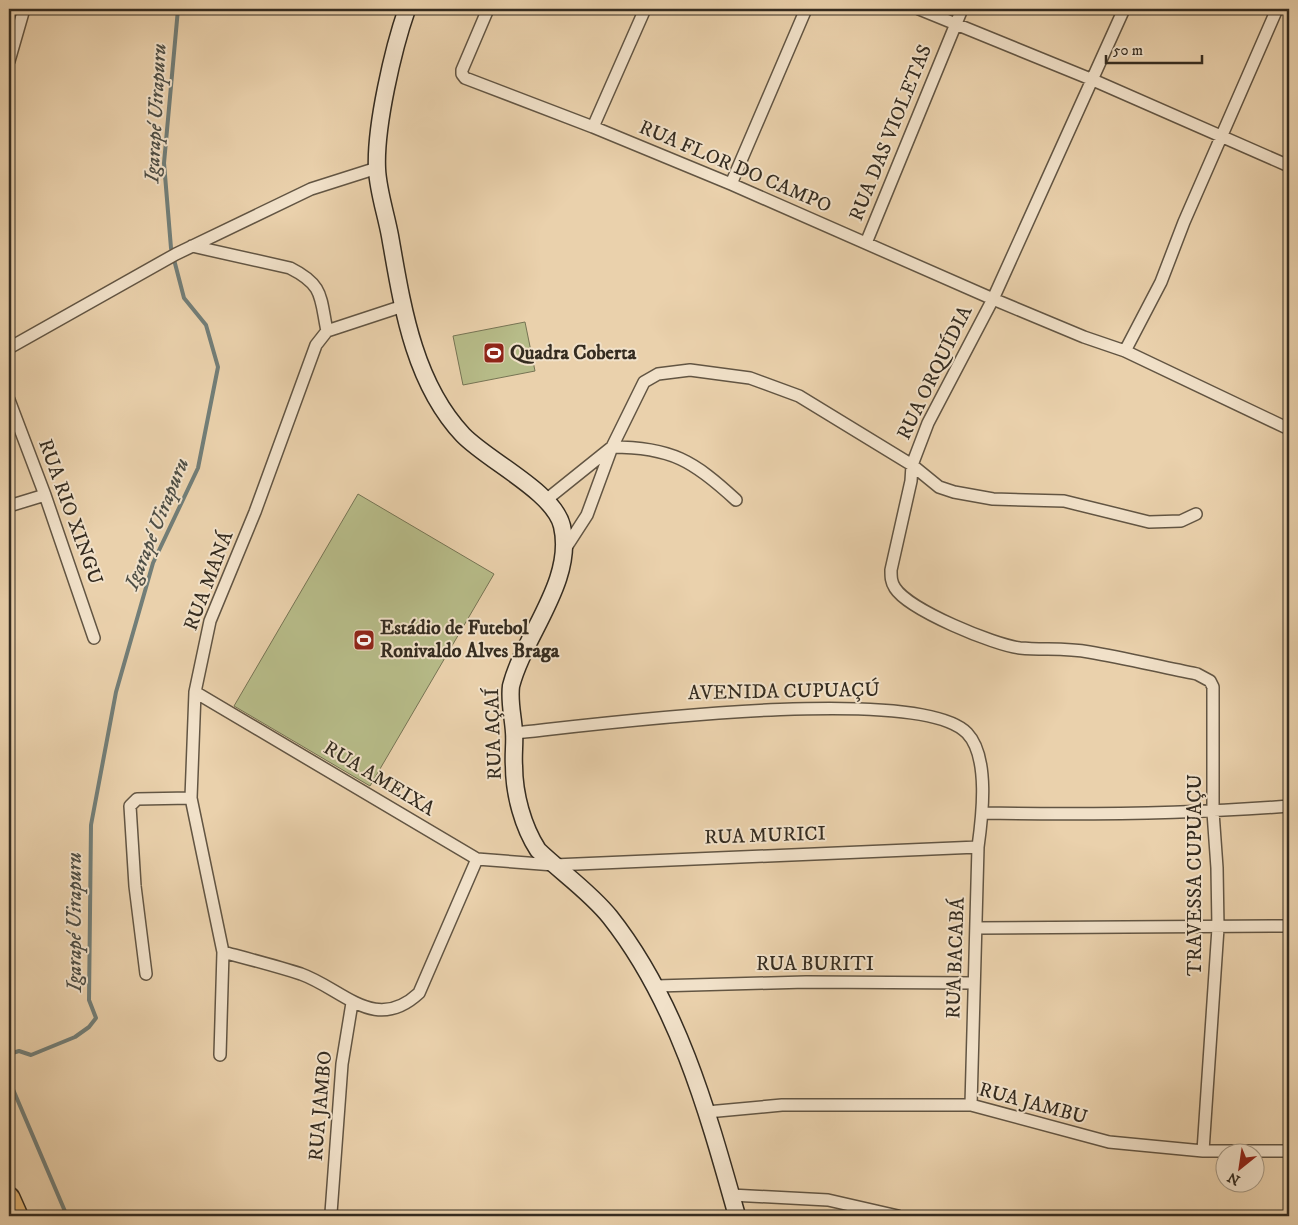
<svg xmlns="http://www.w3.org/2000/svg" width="1298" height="1225" viewBox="0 0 1298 1225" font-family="'IM FELL DW Pica',serif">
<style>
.green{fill:#b7bc89;stroke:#767454}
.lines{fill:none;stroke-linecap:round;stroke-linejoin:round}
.stream{stroke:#727e78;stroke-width:4}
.street-casing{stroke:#625543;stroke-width:14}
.secondary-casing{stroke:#352c20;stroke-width:19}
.highway-casing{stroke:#352c20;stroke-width:24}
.street{stroke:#f1e1c9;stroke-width:11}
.secondary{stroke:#f1e1c9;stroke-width:16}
.highway{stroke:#e5b876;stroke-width:21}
.labels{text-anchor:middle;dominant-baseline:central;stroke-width:4;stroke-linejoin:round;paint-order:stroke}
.street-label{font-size:20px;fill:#352c20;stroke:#f1e1c9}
.poi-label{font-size:20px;font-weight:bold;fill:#352c20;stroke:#f1e1c9;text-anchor:start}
.water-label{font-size:21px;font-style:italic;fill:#4e4e45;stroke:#f1e1c9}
</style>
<rect width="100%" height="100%" fill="#ead1ac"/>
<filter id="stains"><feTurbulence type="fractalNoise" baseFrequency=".004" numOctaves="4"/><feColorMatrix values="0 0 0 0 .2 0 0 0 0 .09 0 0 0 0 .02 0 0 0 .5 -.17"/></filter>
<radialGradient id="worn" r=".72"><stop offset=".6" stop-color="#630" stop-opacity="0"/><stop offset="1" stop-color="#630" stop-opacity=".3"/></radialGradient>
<path class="green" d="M525 322 535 371 463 385 453 336Z
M358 494 494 574 370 786 234 706Z"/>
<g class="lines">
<path class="stream" d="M9 1054 19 1051 31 1055 75 1037 89 1027 96 1018 89 1000 91 825 116 692 153 563 198 468 218 367 206 325 184 298 171 248 164 163 178 9
M9 1080 67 1216"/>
<g class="street-casing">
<path id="street" d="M488 9 462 70V74L465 78 593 127 731 184 993 299 1084 337 1125 351 1289 429
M919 9 1093 80 1289 166
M1124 9 993 299 928 423 912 465 911 481 891 570C891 577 891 582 895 588 909 610 994 645 1020 648 1043 650 1066 648 1089 652 1125 658 1161 667 1197 674L1210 681 1213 687V812L1217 868 1218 928 1203 1151
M9 61 24 9
M593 127 645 9
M731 184 806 9
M866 243 962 9
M192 246 290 268C324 285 320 297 327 331
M9 348 176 254 311 189 377 168
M1125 351 1161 282 1184 222 1277 9
M9 400 45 495 94 638
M546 500 612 447C671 447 694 461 736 500
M9 506 45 495
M565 549 587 515 612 447 644 382 658 374 690 370 750 378 799 396 912 465 939 487 954 492 993 499 1064 501 1149 522 1181 521 1196 514
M195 692 477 859 554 865 978 847
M515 733C592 725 918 682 967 733 990 757 982 818 978 847L971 1105
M982 813C1084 815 1187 814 1289 806
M976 928 1289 926
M223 952C249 959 276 966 301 974 343 989 375 1034 419 993L477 859
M146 974 135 886 130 806 137 799 191 798
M656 986 806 982 974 983
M220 1055 223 952 191 798 195 692 210 621 255 512 316 345 327 331 403 306
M707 1112 782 1105H971L1109 1142 1203 1151H1289
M731 1195 828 1200 898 1216
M331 1213 342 1064 352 1003"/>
</g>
<g class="secondary-casing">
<path id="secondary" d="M407 9C393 49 375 127 377 169 378 191 386 214 390 236 402 304 413 382 463 435 488 461 554 492 562 526 575 581 524 635 511 686 509 702 513 716 514 732 515 743 513 755 514 766 514 794 523 827 538 850 562 873 590 892 610 917 678 1003 708 1113 737 1216"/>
</g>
<g class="highway-casing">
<path id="highway" d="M9 1198 17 1216"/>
</g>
<use href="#street" class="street"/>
<use href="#secondary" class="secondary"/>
<use href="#highway" class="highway"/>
</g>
<defs>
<g id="stadium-square" transform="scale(1.125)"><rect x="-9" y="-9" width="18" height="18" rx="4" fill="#8f2418" stroke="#f1e1c9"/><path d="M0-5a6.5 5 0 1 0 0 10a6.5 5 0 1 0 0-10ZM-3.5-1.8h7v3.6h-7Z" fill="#fff"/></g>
</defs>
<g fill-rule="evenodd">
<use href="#stadium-square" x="494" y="353"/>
<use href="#stadium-square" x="364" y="640"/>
</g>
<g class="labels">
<g class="street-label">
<text transform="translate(891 133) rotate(-68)">RUA DAS VIOLETAS</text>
<text transform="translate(735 167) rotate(23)">RUA FLOR DO CAMPO</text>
<text transform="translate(935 373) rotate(-64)">RUA ORQUÍDIA</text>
<text transform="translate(70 512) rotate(70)">RUA RIO XINGU</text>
<text transform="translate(209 581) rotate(-69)">RUA MANÁ</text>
<text transform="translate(784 692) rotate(-1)">AVENIDA CUPUAÇÚ</text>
<text transform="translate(494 734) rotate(-92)">RUA AÇAÍ</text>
<text transform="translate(379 779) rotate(31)">RUA AMEIXA</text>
<text transform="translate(765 836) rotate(-2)">RUA MURICI</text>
<text transform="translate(1195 875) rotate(-90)">TRAVESSA CUPUAÇU</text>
<text transform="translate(956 958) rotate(-88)">RUA BACABÁ</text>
<text x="815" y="964">RUA BURITI</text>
<text transform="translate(1033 1104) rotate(15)">RUA JAMBU</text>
<text transform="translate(321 1106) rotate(-85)">RUA JAMBO</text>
</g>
<g class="poi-label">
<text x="510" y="353">Quadra Coberta</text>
<text x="380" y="628">Estádio de Futebol<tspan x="380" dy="23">Ronivaldo Alves Braga</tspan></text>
</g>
<g class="water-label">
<text transform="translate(156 113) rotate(-87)">Igarapé Uirapuru</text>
<text transform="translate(157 524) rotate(-68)">Igarapé Uirapuru</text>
<text transform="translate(75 922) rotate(-90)">Igarapé Uirapuru</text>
</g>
</g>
<rect width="1298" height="1225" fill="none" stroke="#ead1ac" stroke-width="30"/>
<rect x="10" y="10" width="1278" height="1205" fill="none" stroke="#352c20" stroke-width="2.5"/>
<rect x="15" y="15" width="1268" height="1195" fill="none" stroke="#352c20"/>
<g transform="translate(1240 1168) rotate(210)"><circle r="24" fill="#f1e1c9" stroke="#a69985"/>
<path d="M0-4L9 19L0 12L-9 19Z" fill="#8f2418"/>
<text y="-8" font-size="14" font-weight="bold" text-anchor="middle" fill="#352c20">N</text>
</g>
<path d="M1106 55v8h96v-8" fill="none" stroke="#352c20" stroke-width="2.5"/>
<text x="1113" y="55" font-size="15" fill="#352c20" stroke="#f1e1c9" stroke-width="4" paint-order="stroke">50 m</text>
<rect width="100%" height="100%" filter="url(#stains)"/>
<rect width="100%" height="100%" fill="url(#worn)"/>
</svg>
